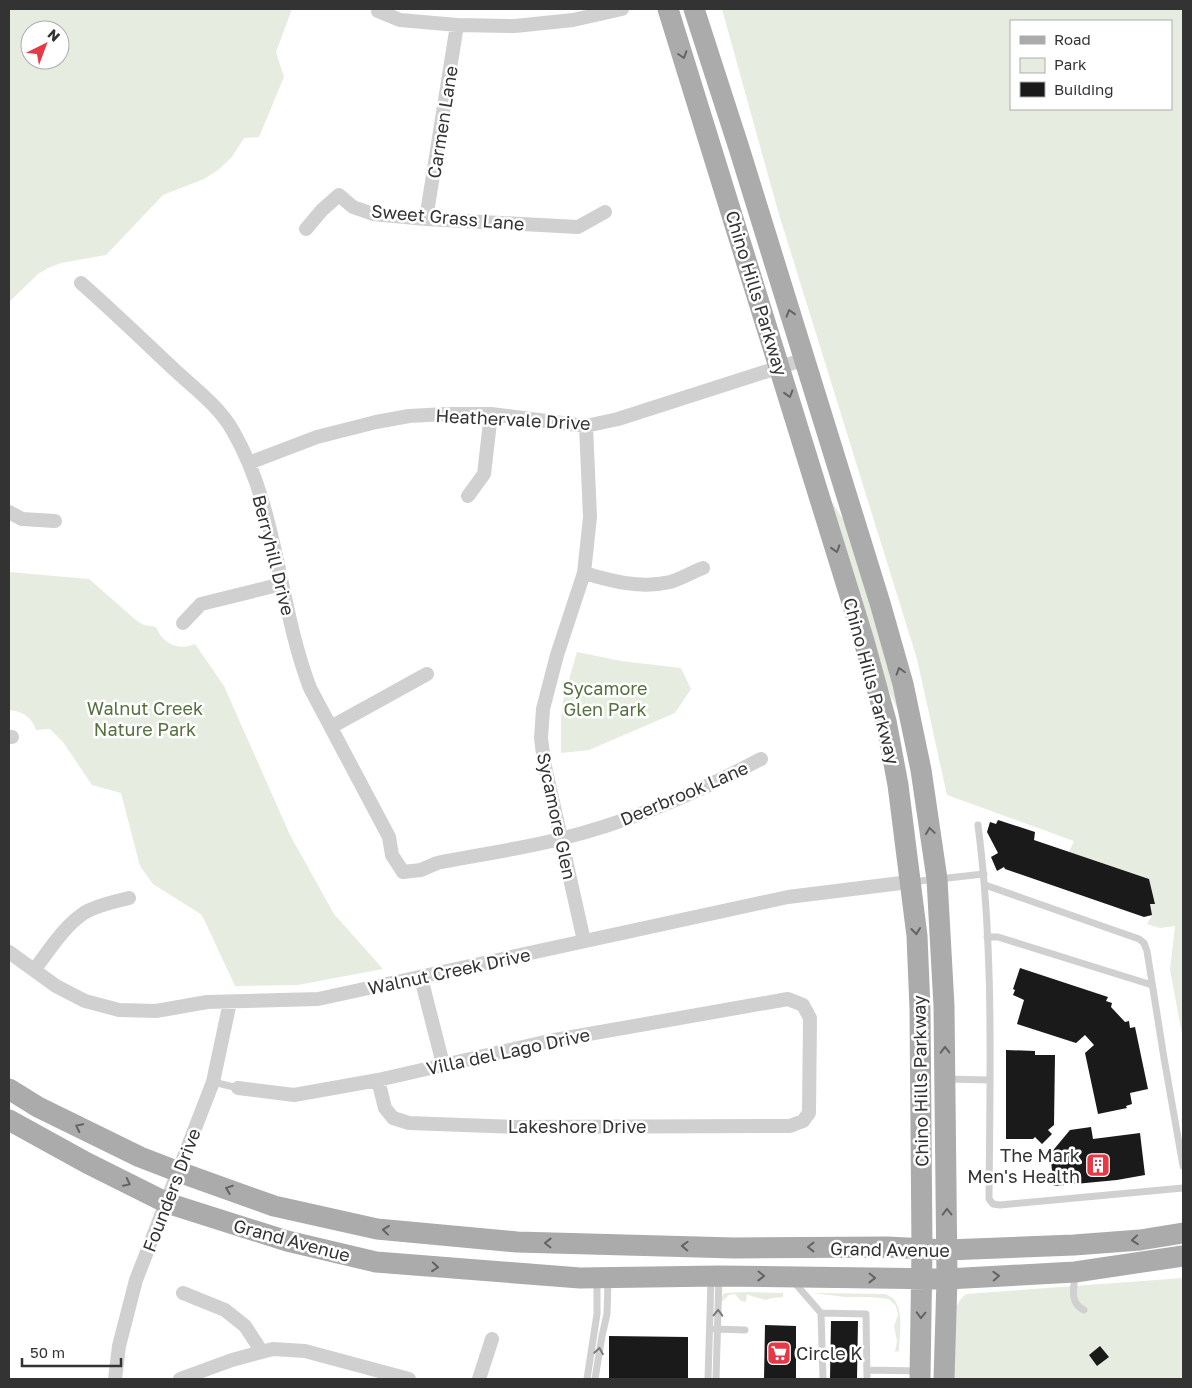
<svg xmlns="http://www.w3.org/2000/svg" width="1192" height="1388" viewBox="0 0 1192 1388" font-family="'Golos Text',sans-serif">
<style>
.green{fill:#e6ecdf;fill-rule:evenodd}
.building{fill:#1a1a1a}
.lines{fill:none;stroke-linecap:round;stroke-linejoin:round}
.lane{stroke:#d0d0d0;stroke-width:7}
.street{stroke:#d0d0d0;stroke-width:14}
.primary{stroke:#ababab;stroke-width:21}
.oneway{stroke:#636363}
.oneway2{stroke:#7a7a7a}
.labels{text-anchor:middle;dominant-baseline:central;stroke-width:5;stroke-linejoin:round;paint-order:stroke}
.street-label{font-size:18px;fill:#333;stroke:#fff}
.park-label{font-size:18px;fill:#56703f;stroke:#fff}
.poi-label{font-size:18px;fill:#333;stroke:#fff;text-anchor:end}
</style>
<rect width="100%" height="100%" fill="#fff"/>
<path class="green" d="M9 9H292L276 52 284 77 259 137 244 138 232 157 218 170 204 179 163 195 106 255 61 263 48 268 38 274 9 302ZM30 30H60V60H30Z
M722 9H1183V1039L1170 970 1175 926 1160 928 1147 924 1152 915 1150 904 1155 903 1149 879 1069 852 1074 841 947 795 917 659 778 211ZM1011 21H1171V109H1011Z
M832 502 846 524 887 656 899 713 886 685Z
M9 572 89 579 137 621 144 625 156 627C163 644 178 651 195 644L224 686 290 835 334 914 383 969 298 985 235 986 202 915 153 884 140 866 121 793 92 785 63 742 50 729 36 730C32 717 22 711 9 710Z
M577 652 621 661 681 668 691 689 675 713 589 750 561 753V719L563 701Z
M1183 1278V1379H954L955 1309 960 1300 966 1294Z
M747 1292 783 1293V1297L772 1298 766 1300 748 1295 747 1294 746 1302 741 1301 735 1294 729 1295 718 1305 724 1293Z
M814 1293 885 1294C907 1301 899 1333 899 1351L895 1352 897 1341 894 1326 898 1315 896 1306 889 1299 869 1297H845Z"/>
<path class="building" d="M998 820 1035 832 1034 840 1149 879 1155 904H1150L1152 915 1144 917 1005 869 1004 867 997 871 991 857 998 853 987 832 990 822 996 824Z
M1020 968 1108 997 1106 1001 1112 1003 1111 1007 1125 1022 1129 1021 1130 1028 1135 1027 1148 1089 1130 1093 1132 1104 1126 1106 1127 1108 1098 1114 1085 1053 1094 1045 1085 1035 1076 1043 1017 1024 1024 1000 1013 995 1015 990 1013 989Z
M1006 1050 1035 1051V1055H1055L1054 1125 1048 1130 1052 1134 1042 1144 1035 1137 1033 1139H1006Z
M1091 1127 1093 1139 1140 1133 1145 1175 1117 1180 1054 1186 1050 1154 1070 1130Z
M831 1321H858L857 1379H830Z
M765 1325 796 1326V1379H764Z
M609 1336 688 1337V1379H609Z
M1100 1346 1109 1357 1097 1366 1089 1355Z"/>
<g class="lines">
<path class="lane" d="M978 825C994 949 990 1074 989 1199L993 1204 1000 1205 1183 1188
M911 882 984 874
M985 885 1139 939 1144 943 1147 951 1164 1058 1183 1166
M987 937H998L1152 985
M947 1079 989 1080
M213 1082 238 1088
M1075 1274C1074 1288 1069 1303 1084 1310
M794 1282 821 1313 823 1379
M821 1313 866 1314 867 1379
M715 1329 745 1330
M867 1370 919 1371
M587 1379 597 1314V1281
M595 1379 602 1336 607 1314 608 1281
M708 1379 711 1279
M716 1379 719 1277"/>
<path class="street" d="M378 9V11L400 20 457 25 515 26 573 20 622 9
M426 219 457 25
M306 229 322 210 339 195 353 207 373 214 426 219 578 227 605 212
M81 283C114 312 146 343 178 373 197 390 220 408 233 431 278 509 278 604 310 688L389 837 392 855 403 872 421 870 437 863C478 855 520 849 560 839 630 822 697 793 761 759
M249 463 317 437 376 422 409 416 446 414H491L586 426 618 419 805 359
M468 496 484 474 491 414
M9 512 22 519 55 521
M584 573C611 581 641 589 670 582 681 579 692 572 703 568
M183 623 201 604 282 584
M331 727 427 674
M9 737H12
M584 941 544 762 541 738 543 709 557 655 584 573 590 517 586 426
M9 952 56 986 85 1001 119 1010 156 1011 207 1002 318 999 788 897 901 883
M34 970C49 951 63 927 84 913 97 905 114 902 129 898
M421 978 443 1064
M238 1088 294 1095 378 1080 549 1041 788 999 803 1005 810 1018 809 1113 803 1121 790 1126 518 1127 409 1123 393 1118 385 1108 378 1080
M183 1293 225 1310 245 1326 262 1352
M115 1379 119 1346 136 1280 213 1082 230 1002
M180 1379 232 1360 273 1349 305 1351 409 1379
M479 1379 492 1339"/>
<path class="primary" d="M668 9 864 641 886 721 898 785 917 936 920 1009 922 1249 920 1379
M694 9 739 148 880 603 903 684 921 770 937 879 944 1006 947 1279 944 1379
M9 1089 38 1107 140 1157 179 1172 274 1206 377 1229 517 1242 734 1248 887 1247 947 1250 1074 1245 1140 1240 1183 1233
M9 1120 87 1163 167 1203 287 1241 376 1262 580 1278 719 1276 947 1279 1075 1272 1183 1256"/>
</g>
<defs><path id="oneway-chevron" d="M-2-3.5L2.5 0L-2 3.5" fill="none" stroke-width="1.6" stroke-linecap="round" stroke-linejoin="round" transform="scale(1.25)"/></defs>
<g class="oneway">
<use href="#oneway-chevron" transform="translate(683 55) rotate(72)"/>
<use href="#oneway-chevron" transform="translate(790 313) rotate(-107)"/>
<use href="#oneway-chevron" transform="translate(789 394) rotate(73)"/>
<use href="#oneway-chevron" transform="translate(836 549) rotate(73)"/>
<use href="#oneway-chevron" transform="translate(900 671) rotate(-106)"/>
<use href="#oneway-chevron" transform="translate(930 831) rotate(-98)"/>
<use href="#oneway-chevron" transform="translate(916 931) rotate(84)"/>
<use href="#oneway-chevron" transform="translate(945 1050) rotate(-91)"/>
<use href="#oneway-chevron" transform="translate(79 1127) rotate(-154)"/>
<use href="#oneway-chevron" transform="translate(127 1183) rotate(26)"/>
<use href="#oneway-chevron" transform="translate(229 1189) rotate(-159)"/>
<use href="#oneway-chevron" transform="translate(947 1212) rotate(-91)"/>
<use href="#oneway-chevron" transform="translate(386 1230) rotate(-174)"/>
<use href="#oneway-chevron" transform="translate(1135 1240) rotate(174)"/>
<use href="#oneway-chevron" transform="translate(548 1243) rotate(-179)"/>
<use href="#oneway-chevron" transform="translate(685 1246) rotate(-178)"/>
<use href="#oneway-chevron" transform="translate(811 1247) rotate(180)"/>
<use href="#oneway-chevron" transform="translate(435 1267) rotate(5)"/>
<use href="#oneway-chevron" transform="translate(761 1276) rotate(1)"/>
<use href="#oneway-chevron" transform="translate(996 1276) rotate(-3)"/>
<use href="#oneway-chevron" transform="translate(872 1278) rotate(1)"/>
<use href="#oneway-chevron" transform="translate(921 1315) rotate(92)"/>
</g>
<g class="oneway2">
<use href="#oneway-chevron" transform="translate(718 1313) rotate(-89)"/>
<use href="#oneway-chevron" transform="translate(599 1351) rotate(-81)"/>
</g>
<defs>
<g id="building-square" transform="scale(1.25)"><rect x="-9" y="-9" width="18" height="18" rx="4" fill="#e63946" stroke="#fff"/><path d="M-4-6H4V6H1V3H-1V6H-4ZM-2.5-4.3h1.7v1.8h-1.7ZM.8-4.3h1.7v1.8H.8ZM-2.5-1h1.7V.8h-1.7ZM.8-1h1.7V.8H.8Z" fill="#fff"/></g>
<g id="supermarket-square" transform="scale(1.25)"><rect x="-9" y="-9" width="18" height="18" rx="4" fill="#e63946" stroke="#fff"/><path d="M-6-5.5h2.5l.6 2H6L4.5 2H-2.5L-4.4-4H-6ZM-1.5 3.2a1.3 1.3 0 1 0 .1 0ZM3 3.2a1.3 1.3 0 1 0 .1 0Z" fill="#fff"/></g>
</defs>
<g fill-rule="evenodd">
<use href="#building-square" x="1098" y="1165"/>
<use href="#supermarket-square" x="779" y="1353"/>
</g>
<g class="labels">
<g class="street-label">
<text transform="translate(442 122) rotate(-81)">Carmen Lane</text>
<text transform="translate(448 217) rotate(5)">Sweet Grass Lane</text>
<text transform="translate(757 293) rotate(73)">Chino Hills Parkway</text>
<text transform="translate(513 419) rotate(3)">Heathervale Drive</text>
<text transform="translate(274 555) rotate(76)">Berryhill Drive</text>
<text transform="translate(872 681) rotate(75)">Chino Hills Parkway</text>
<text transform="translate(684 793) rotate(-23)">Deerbrook Lane</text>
<text transform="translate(557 816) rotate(78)">Sycamore Glen</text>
<text transform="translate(449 971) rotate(-12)">Walnut Creek Drive</text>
<text transform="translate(508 1051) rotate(-12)">Villa del Lago Drive</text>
<text transform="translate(920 1081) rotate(-91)">Chino Hills Parkway</text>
<text x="577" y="1126">Lakeshore Drive</text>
<text transform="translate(171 1190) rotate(-69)">Founders Drive</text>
<text transform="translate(292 1240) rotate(15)">Grand Avenue</text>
<text transform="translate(890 1249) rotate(1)">Grand Avenue</text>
</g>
<g class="park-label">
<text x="605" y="688">Sycamore<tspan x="605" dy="21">Glen Park</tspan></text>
<text x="145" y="708">Walnut Creek<tspan x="145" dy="21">Nature Park</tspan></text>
</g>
<g class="poi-label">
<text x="1080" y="1155">The Mark<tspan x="1080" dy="21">Men's Health</tspan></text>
<text x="796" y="1353" text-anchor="start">Circle K</text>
</g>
</g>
<rect width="1192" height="1388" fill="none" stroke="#333333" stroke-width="20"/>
<rect x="1010" y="20" width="162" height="90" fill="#ffffff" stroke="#adadad"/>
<rect x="1020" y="36" width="25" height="8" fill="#ababab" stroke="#adadad"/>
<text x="1054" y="45" font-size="15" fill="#333333">Road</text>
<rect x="1020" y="58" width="25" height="15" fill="#e6ecdf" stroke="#adadad"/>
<text x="1054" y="70" font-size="15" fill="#333333">Park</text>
<rect x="1020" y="82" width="25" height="15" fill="#1a1a1a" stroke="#adadad"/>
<text x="1054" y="95" font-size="15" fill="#333333">Building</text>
<g transform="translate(45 45) rotate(42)"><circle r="24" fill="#ffffff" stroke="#adadad"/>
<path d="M0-4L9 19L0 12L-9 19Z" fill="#e63946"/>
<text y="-8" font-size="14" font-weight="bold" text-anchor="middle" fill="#333333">N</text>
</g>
<path d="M22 1358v8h99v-8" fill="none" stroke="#333333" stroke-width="2.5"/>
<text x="30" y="1358" font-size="15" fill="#333333" stroke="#ffffff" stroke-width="4" paint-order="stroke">50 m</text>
</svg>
